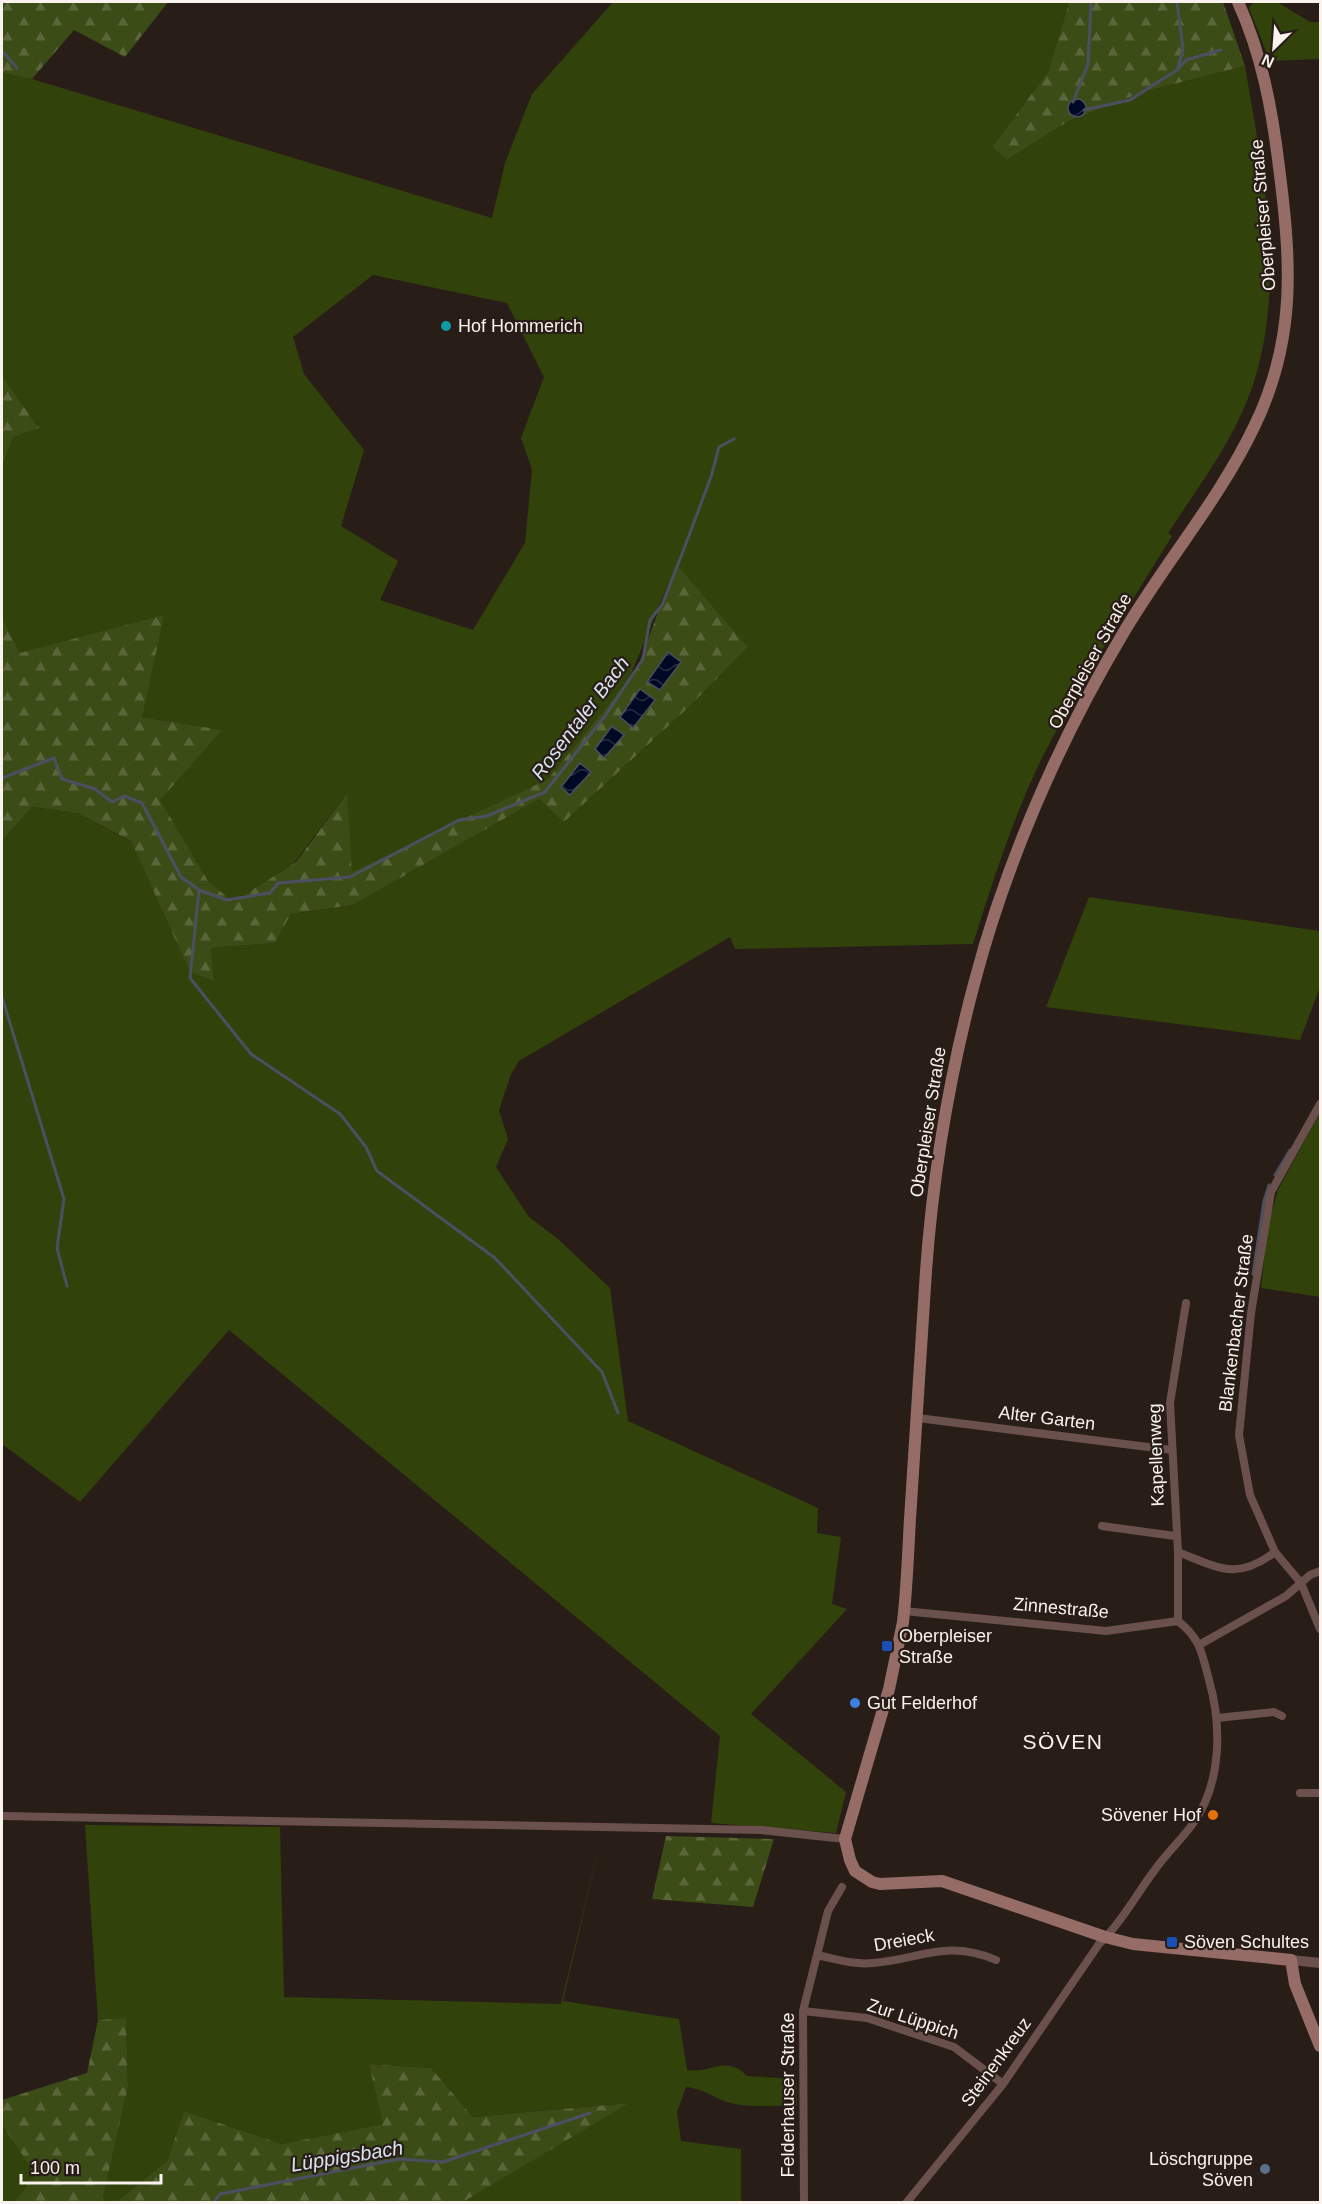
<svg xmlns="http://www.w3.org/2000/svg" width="1322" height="2204" viewBox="0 0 1322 2204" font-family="Arial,sans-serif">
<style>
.grass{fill:#31420b;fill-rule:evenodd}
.forest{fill:url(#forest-firs)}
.water{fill:url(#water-waves);stroke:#4b4f60;stroke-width:1.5}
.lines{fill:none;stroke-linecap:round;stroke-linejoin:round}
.stream{stroke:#4b4f60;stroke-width:3}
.minor{stroke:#6b514d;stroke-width:8}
.tertiary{stroke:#6b514d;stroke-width:10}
.secondary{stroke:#956c66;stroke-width:12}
.culture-dot{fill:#0f9aa8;stroke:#291e17;stroke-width:2}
.transit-dot{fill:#1a4fb4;stroke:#291e17;stroke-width:2}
.shop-dot{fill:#3f7fe0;stroke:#291e17;stroke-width:2}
.food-dot{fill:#e8710a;stroke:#291e17;stroke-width:2}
.service-dot{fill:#5c6f8a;stroke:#291e17;stroke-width:2}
.labels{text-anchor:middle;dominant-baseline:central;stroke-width:4.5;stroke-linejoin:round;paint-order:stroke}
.street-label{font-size:18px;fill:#faf2ed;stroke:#291e17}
.poi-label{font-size:18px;fill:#faf2ed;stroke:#291e17;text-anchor:start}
.water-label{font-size:20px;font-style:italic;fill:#d8e4f1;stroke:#291e17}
.quarter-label{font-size:21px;letter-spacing:1.5px;fill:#faf2ed;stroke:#291e17}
</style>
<defs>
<pattern id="forest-firs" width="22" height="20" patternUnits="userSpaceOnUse" patternTransform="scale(1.5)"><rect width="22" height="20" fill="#3b4c17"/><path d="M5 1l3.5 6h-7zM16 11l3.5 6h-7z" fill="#586639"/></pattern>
<pattern id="water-waves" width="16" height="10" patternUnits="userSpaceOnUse" patternTransform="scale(1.5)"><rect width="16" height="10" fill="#000923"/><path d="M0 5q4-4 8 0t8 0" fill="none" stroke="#262d43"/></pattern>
</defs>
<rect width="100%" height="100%" fill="#291e17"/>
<path class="grass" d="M613 2H1069L1048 72 992 147 1007 160 1069 121 1143 92 1245 66C1265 185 1294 317 1234 429 1215 465 1191 498 1168 533L1172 536C1128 607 1083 678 1045 752 1015 811 993 881 973 944L735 949 730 937 519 1061 511 1074 499 1110 508 1139 496 1167 529 1217 558 1239 610 1288 628 1421 818 1508 817 1533 841 1537 832 1604 847 1609 751 1714 846 1792 836 1833 711 1823 720 1736 229 1330 80 1502 2 1444V841L32 807 77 813 132 842 190 972 214 980 211 948 275 943 291 914 353 905 539 799 565 821 689 707 748 647 676 565 629 679 548 779 352 873 346 794 294 863 232 903 208 881 159 800 221 730 142 717 20 653 2 617V463L14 437 39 428 2 376V73L32 79 492 218 505 163 532 94ZM373 275 507 303 544 377 521 438 532 470 525 543 473 630 380 600 398 561 341 526 364 450 304 374 293 337Z
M1254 2H1277L1310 22H1320V59L1270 61 1249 8Z
M1089 897 1320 931V987L1300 1040 1046 1007Z
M1320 1112V1297L1261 1288 1268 1225 1278 1190Z
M85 1825 280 1827 284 1997 561 2004 602 1834 563 2001 679 2019 687 2070C711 2074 726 2054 747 2076L796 2079 797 2106C776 2105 751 2108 730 2103 714 2098 705 2089 686 2087L677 2112 681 2141 741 2149V2202H463L628 2103 473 2117 431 2068 369 2064 384 2124 282 2144 184 2111 167 2161 116 2202H102L128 2087 126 2019 98 2020Z
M2 2125 37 2175 14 2202H2Z"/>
<path class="forest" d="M2 2H168L125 57 74 30 32 79 2 73Z
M1069 2H1223L1245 66 1143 92 1069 121 1007 160 992 147 1048 72Z
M2 376 39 428 14 437 2 463Z
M676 564 748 647 689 707 564 822 539 799 353 905 291 914 275 943 211 948 214 981 190 972 131 841 77 813 32 807 2 841V617L20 653 164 615 142 717 222 730 160 800 208 881 233 902 296 862 347 793 352 872 548 779 637 669Z
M666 1836 774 1839 753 1907 652 1899Z
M126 2018 128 2087 102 2202H14L36 2175 2 2125V2100L87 2073 98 2020Z
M369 2064 431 2068 473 2117 629 2103 463 2202H116L167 2161 184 2111 282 2144 383 2124Z"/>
<path class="water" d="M1068 108a9 9 0 1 1 18 0a9 9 0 1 1-18 0Z
M668 652 681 662 660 690 647 682Z
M640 689 655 700 633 728 620 717Z
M612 726 624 735 604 758 595 749Z
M580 763 591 772 570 795 561 787Z"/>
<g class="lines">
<path class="stream" d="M1177 2 1183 49 1178 68
M2 51 17 68
M1073 102 1088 64 1091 2
M1084 110 1130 100 1177 70 1186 60 1221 50
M2 778 54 758 62 779 95 789 112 802 124 796 142 803 181 877 199 890 227 900 270 893 278 883 350 877 459 820 487 816 545 792 605 716 643 659 650 620 662 605 682 554 711 477 719 447 734 439
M199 890 190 978 251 1054 340 1114 366 1147 377 1171 495 1258 602 1372 618 1413
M2 997 64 1199 57 1248 67 1286
M1275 1175 1290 1150
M1253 1274 1264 1201 1269 1185
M214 2202 220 2194 399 2159 443 2162 590 2113"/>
<path class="minor" d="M1320 1104 1271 1192 1251 1313 1239 1435 1250 1495 1275 1552 1301 1583 1320 1629
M918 1418 1172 1450
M1102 1526 1175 1536
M1178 1552C1219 1568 1237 1581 1275 1552
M904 1611 1106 1631 1178 1621C1200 1638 1202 1653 1209 1680 1222 1726 1222 1784 1192 1825 1180 1841 1165 1855 1154 1871 1136 1895 1121 1923 1099 1944L1003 2084 907 2202
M1178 1621V1552L1170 1403 1186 1303
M1199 1645 1286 1596 1310 1575 1320 1571
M1217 1718 1274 1712 1282 1716
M1300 1793H1320
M2 1816 761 1830 845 1839
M817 1955C836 1959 853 1965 873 1963 921 1959 946 1939 996 1960
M803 2011 867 2018 954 2047 1003 2084
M804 2202 803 2011 828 1911 842 1887"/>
<path class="tertiary" d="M1291 1960 1320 1963"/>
<path class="secondary" d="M1238 2C1262 55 1272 109 1279 167 1291 261 1297 339 1254 427 1218 502 1162 566 1121 637 1058 743 1005 865 974 984 949 1078 933 1174 926 1271 920 1353 916 1436 910 1519 908 1553 907 1588 903 1622L889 1689 845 1839 850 1860 855 1871 872 1882 880 1884 942 1881 1105 1937 1133 1944 1291 1960 1295 1984 1320 2046"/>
</g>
<circle class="culture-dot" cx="446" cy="326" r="6"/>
<g class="transit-dot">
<rect x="881" y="1640" width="12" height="12" rx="3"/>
<rect x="1166" y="1936" width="12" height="12" rx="3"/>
</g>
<circle class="shop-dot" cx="855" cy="1703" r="6"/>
<circle class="food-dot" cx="1213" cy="1815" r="6"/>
<circle class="service-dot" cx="1265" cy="2169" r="6"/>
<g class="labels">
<g class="street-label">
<text transform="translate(1263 215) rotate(-95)">Oberpleiser Straße</text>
<text transform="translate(1090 661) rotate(-61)">Oberpleiser Straße</text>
<text transform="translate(928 1122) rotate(-81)">Oberpleiser Straße</text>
<text transform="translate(1236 1323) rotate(-83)">Blankenbacher Straße</text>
<text transform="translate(1047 1418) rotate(7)">Alter Garten</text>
<text transform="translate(1156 1455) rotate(-92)">Kapellenweg</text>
<text transform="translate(1061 1608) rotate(5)">Zinnestraße</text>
<text transform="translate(904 1940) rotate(-10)">Dreieck</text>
<text transform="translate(913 2019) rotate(18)">Zur Lüppich</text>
<text transform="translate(996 2062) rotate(-54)">Steinenkreuz</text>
<text transform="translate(788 2095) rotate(-90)">Felderhauser Straße</text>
</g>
<g class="poi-label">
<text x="458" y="326">Hof Hommerich</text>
<text x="899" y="1636">Oberpleiser<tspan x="899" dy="21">Straße</tspan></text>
<text x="867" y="1703">Gut Felderhof</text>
<text x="1201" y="1815" text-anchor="end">Sövener Hof</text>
<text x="1184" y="1942">Söven Schultes</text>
<text x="1253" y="2159" text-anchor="end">Löschgruppe<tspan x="1253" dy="21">Söven</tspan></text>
</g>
<g class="water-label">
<text transform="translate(580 718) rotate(-53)">Rosentaler Bach</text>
<text transform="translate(347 2156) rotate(-9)">Lüppigsbach</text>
</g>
<g class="quarter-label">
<text x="1063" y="1741">SÖVEN</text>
</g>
</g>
<rect width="1322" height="2204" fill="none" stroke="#faf2ed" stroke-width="6"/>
<g transform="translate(1274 48) rotate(205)" stroke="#291e17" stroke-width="4.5" paint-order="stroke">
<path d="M0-4.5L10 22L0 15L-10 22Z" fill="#faf2ed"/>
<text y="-9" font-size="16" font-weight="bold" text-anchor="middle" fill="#faf2ed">N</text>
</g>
<path d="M21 2174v9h140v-9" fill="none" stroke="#faf2ed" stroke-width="3"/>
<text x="30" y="2174" font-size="18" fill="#faf2ed" stroke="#291e17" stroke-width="4.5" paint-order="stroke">100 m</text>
</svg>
